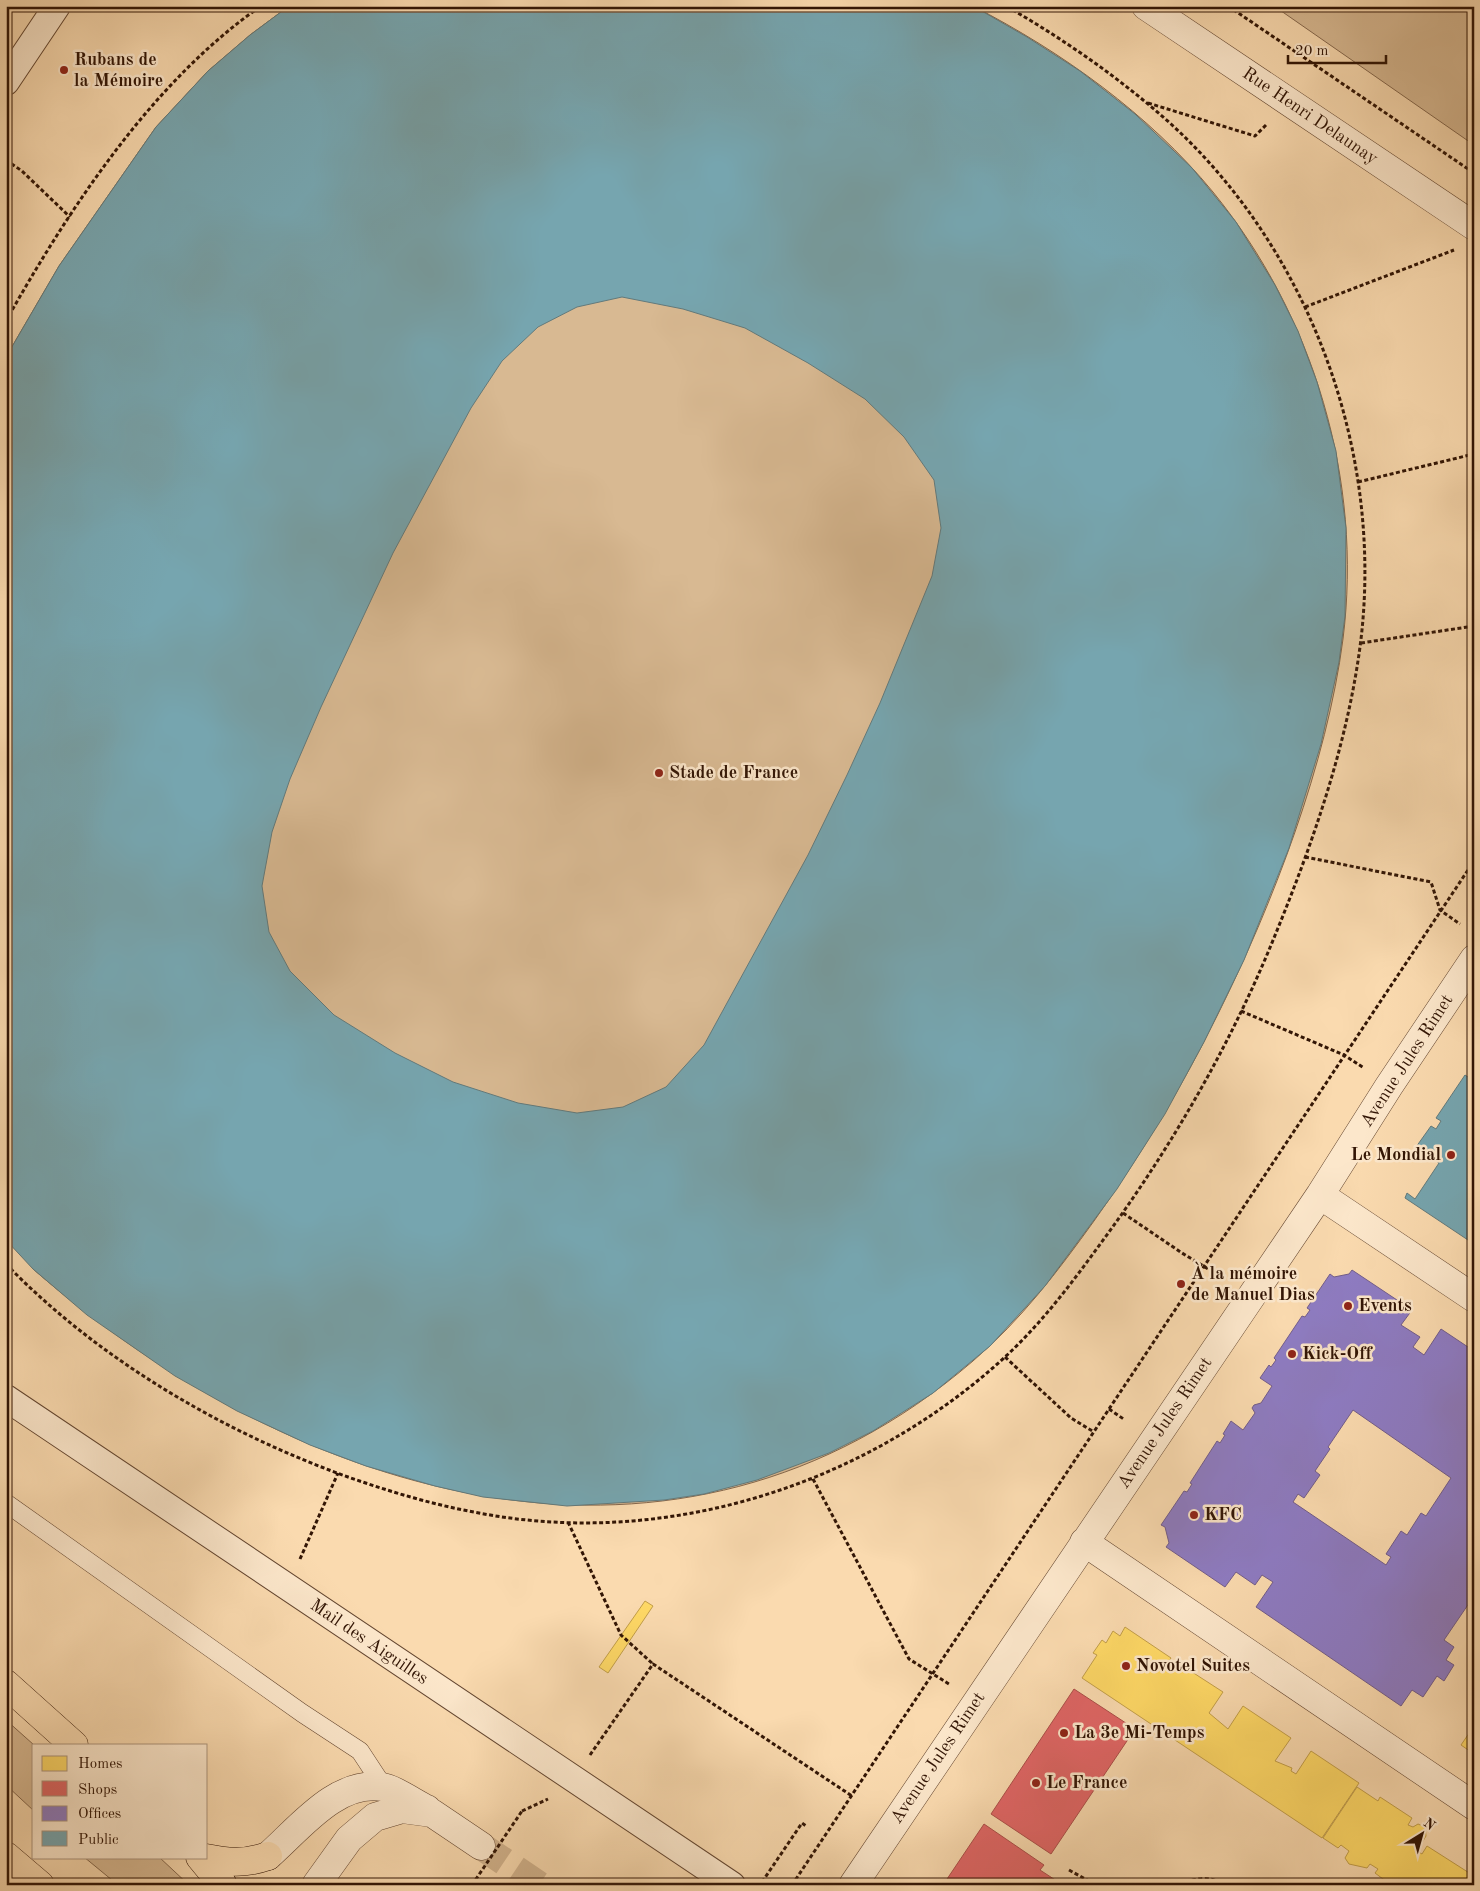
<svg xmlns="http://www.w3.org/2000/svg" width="1480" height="1891" viewBox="0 0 1480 1891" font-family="'Old Standard TT',serif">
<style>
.green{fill:#d8b992;stroke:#85674c}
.homes{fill:#ffd966;stroke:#c29e49}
.shops{fill:#e06666;stroke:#ac4e49}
.offices{fill:#8e7cc3;stroke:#725d8a;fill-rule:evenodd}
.public{fill:#76a5af;stroke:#627a7c;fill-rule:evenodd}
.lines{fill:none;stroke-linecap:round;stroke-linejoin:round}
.tertiary-tunnel{stroke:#d2b38d;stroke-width:28;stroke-dasharray:28 14;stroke-linecap:butt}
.service-casing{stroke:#644630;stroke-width:19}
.pedestrian-casing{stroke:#644630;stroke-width:28}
.minor-casing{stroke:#644630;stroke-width:29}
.tertiary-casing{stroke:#644630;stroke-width:29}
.motorway-casing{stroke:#321505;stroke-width:29}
.path{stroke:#321505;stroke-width:3;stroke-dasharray:4 2.5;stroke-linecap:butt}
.service{stroke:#fce7cb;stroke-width:18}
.pedestrian{stroke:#fce7cb;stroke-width:26}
.minor{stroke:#fce7cb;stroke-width:28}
.tertiary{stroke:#fce7cb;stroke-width:28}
.motorway{stroke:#fadaaf;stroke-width:28}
.path-bridge{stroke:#321505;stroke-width:3;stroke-dasharray:4 2.5;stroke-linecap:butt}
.poi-dot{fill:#8f2418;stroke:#fce7cb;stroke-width:2}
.labels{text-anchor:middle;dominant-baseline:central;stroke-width:5;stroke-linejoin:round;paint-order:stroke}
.poi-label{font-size:18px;font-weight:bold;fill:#321505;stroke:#fce7cb;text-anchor:start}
.street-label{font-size:18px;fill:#321505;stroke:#fce7cb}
</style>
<rect width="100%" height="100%" fill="#fadaaf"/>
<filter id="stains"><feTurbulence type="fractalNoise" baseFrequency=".004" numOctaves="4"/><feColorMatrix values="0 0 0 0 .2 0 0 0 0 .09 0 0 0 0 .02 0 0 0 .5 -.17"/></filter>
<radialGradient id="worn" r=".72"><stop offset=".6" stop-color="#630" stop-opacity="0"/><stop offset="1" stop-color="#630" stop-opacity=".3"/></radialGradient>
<path class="green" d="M289 6H973C1062 52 1149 114 1213 192 1314 316 1363 480 1343 639 1327 763 1273 904 1217 1016 1182 1087 1141 1155 1094 1221 1058 1271 1021 1320 973 1361 677 1615 300 1501 33 1269L6 357 59 266 156 127 208 71 250 35Z
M1274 6H1474V145Z
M6 1720 34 1745V1811L6 1785Z
M84 1857H159L189 1885H118Z"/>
<path class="homes" d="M645 1601 653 1606 608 1673 599 1667Z
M1125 1627 1171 1658 1169 1661 1173 1664 1175 1661 1223 1692 1209 1713 1228 1729 1243 1706 1291 1738 1275 1761 1292 1768 1291 1771 1296 1774 1311 1751 1359 1783 1322 1838 1082 1678 1097 1655 1093 1653 1102 1640 1106 1643 1113 1631 1120 1636Z
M1474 1726V1754L1461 1745Z
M1357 1787 1378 1801 1380 1797 1412 1818 1408 1825 1413 1827 1418 1824 1425 1827 1426 1836 1417 1851 1422 1854 1427 1846 1474 1876V1885H1391L1375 1873 1378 1869 1370 1864 1367 1868 1349 1864 1345 1858 1349 1851 1341 1845 1338 1848 1323 1838Z"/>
<path class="shops" d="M1074 1689 1135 1729 1051 1854 991 1814Z
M984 1824 1044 1865 1040 1870 1063 1885H943Z"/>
<path class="offices" d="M1352 1270 1412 1310 1401 1325 1420 1337 1413 1347 1424 1355 1441 1329 1474 1351V1596L1444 1640 1454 1647 1446 1660 1454 1665 1444 1681 1437 1676 1423 1697 1412 1690 1401 1706 1256 1607 1273 1582 1262 1575 1255 1585 1236 1572 1225 1587 1166 1547 1169 1543 1165 1527 1161 1525 1184 1491 1187 1492 1192 1484 1190 1483 1217 1441 1220 1443 1225 1435 1223 1434 1231 1421 1243 1430 1255 1413 1252 1408 1254 1405 1261 1403 1272 1386 1260 1378 1269 1365 1271 1367 1276 1360 1274 1358 1302 1316 1305 1317 1310 1310 1307 1308 1330 1274 1334 1277 1349 1274ZM1353 1410 1451 1478 1426 1516 1421 1513 1407 1535 1401 1531 1386 1554 1391 1557 1386 1565 1293 1502 1298 1494 1304 1498 1320 1475 1315 1471 1330 1449 1328 1447Z"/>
<path class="public" d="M289 6H973L1027 37 1080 71 1135 114 1192 168 1236 222 1275 285 1298 331 1317 382 1336 451 1346 528 1345 616 1339 662 1321 744 1289 848 1244 960 1204 1042 1165 1114 1117 1189 1045 1286 990 1346 933 1393 873 1431 829 1453 757 1480 704 1494 664 1500 567 1506 483 1497 435 1486 366 1466 310 1445 237 1411 175 1376 87 1315 33 1269 6 1240V357L59 266 156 127 208 71 250 35ZM622 297 683 309 745 328 808 363 865 399 904 437 934 480 941 528 932 576 880 703 847 775 808 855 704 1045 666 1087 623 1107 577 1113 518 1103 453 1082 395 1053 334 1015 290 971 269 932 262 886 272 832 290 779 321 707 393 553 471 408 502 361 538 327 577 307Z
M1474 1074V1244L1405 1198 1407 1193 1415 1199 1439 1163 1416 1147 1431 1126 1436 1129 1441 1121 1436 1118 1465 1075 1471 1079Z"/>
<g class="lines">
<path class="tertiary-tunnel" d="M481 1846 539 1885"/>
<g class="service-casing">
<path id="service" d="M6 1503 302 1713 360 1751 383 1786"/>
</g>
<g class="pedestrian-casing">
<path id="pedestrian" d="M6 82 57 6
M6 1398 732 1885"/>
</g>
<g class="minor-casing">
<path id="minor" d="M1146 6 1474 226
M1320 1195 1474 1298
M1084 1542 1474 1806
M853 1885 1320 1195 1389 1086 1474 959"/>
</g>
<g class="tertiary-casing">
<path id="tertiary" d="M268 1856C299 1829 336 1780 382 1787 393 1788 416 1804 427 1809
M316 1885 349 1839 375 1817 402 1809 432 1813 481 1846"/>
</g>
<g class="motorway-casing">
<path id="motorway" d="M6 1684 74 1745
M6 1856 40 1885
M200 1857C227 1862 242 1865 268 1856
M200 1857 223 1885"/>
</g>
<path class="path" d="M1228 6 1474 173
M1148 103 1255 136 1267 124
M6 160 22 171 70 217
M1305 307 1454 250
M6 321C70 207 153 81 261 6
M1358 482 1474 454
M1361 643 1474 626
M1305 857 1431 882 1440 910 1460 924
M1241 1011 1344 1055 1364 1068
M1123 1213 1182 1253 1223 1278
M6 1264C99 1360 223 1432 348 1477 391 1492 434 1505 479 1513 666 1549 866 1485 1005 1357 1045 1320 1077 1276 1109 1232 1172 1145 1227 1050 1269 950 1310 851 1348 746 1361 639 1383 452 1311 252 1171 124 1121 79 1065 40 1006 6
M1005 1357 1071 1418 1094 1432
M1109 1409 1125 1420
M813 1479 909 1659 949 1684
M568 1522 621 1635 653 1664
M300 1559 338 1473
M590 1755 653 1664 852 1796
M522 1811 548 1799
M1069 1870 1096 1885
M762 1882 802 1823 806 1826
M792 1885 1474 861
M1173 1885C1189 1881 1209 1873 1223 1885"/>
<use href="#service" class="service"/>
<use href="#pedestrian" class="pedestrian"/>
<use href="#minor" class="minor"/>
<use href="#tertiary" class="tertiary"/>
<use href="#motorway" class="motorway"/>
<path class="path-bridge" d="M472 1885 522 1811"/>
</g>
<g class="poi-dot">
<circle cx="64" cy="70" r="5"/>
<circle cx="659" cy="773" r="5"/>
<circle cx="1451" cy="1155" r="5"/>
<circle cx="1181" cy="1284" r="5"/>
<circle cx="1348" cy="1306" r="5"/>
<circle cx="1292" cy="1354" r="5"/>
<circle cx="1194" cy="1515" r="5"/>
<circle cx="1126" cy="1666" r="5"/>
<circle cx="1064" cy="1733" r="5"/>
<circle cx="1036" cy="1783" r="5"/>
</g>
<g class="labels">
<g class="poi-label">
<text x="74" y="60">Rubans de<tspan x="74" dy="21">la Mémoire</tspan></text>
<text x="669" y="773">Stade de France</text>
<text x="1441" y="1155" text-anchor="end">Le Mondial</text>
<text x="1191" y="1274">À la mémoire<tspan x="1191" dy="21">de Manuel Dias</tspan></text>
<text x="1358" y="1306">Events</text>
<text x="1302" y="1354">Kick-Off</text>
<text x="1204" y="1515">KFC</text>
<text x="1136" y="1666">Novotel Suites</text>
<text x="1074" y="1733">La 3e Mi-Temps</text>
<text x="1046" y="1783">Le France</text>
</g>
<g class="street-label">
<text transform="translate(1310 116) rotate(34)">Rue Henri Delaunay</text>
<text transform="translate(1407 1061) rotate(-57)">Avenue Jules Rimet</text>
<text transform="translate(1165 1423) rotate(-56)">Avenue Jules Rimet</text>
<text transform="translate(369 1642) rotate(34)">Mail des Aiguilles</text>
<text transform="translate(938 1758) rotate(-56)">Avenue Jules Rimet</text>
</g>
</g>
<rect width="1480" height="1891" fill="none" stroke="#fadaaf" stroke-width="25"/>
<rect x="8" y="8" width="1465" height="1876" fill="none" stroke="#321505" stroke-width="2.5"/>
<rect x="12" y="12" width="1455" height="1866" fill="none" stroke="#321505"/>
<rect x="32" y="1744" width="175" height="115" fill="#fce7cb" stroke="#ab937c"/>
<rect x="42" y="1756" width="25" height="15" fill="#ffd966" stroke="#ab937c"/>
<text x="78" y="1768" font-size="15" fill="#321505">Homes</text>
<rect x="42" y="1781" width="25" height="15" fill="#e06666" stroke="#ab937c"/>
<text x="78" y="1794" font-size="15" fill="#321505">Shops</text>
<rect x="42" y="1806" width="25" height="15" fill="#8e7cc3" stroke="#ab937c"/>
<text x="78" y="1818" font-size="15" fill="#321505">Offices</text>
<rect x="42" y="1831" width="25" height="15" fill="#76a5af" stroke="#ab937c"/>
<text x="78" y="1844" font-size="15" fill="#321505">Public</text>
<g transform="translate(1422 1834) rotate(37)" stroke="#fce7cb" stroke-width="4" paint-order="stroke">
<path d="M0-4L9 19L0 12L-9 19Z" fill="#321505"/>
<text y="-8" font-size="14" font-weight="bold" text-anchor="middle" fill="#321505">N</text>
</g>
<path d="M1288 55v8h98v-8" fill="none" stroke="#321505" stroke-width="2.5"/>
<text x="1295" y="55" font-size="15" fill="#321505" stroke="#fce7cb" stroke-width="4" paint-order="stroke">20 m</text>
<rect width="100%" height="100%" filter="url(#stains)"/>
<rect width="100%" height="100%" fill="url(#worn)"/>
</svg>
